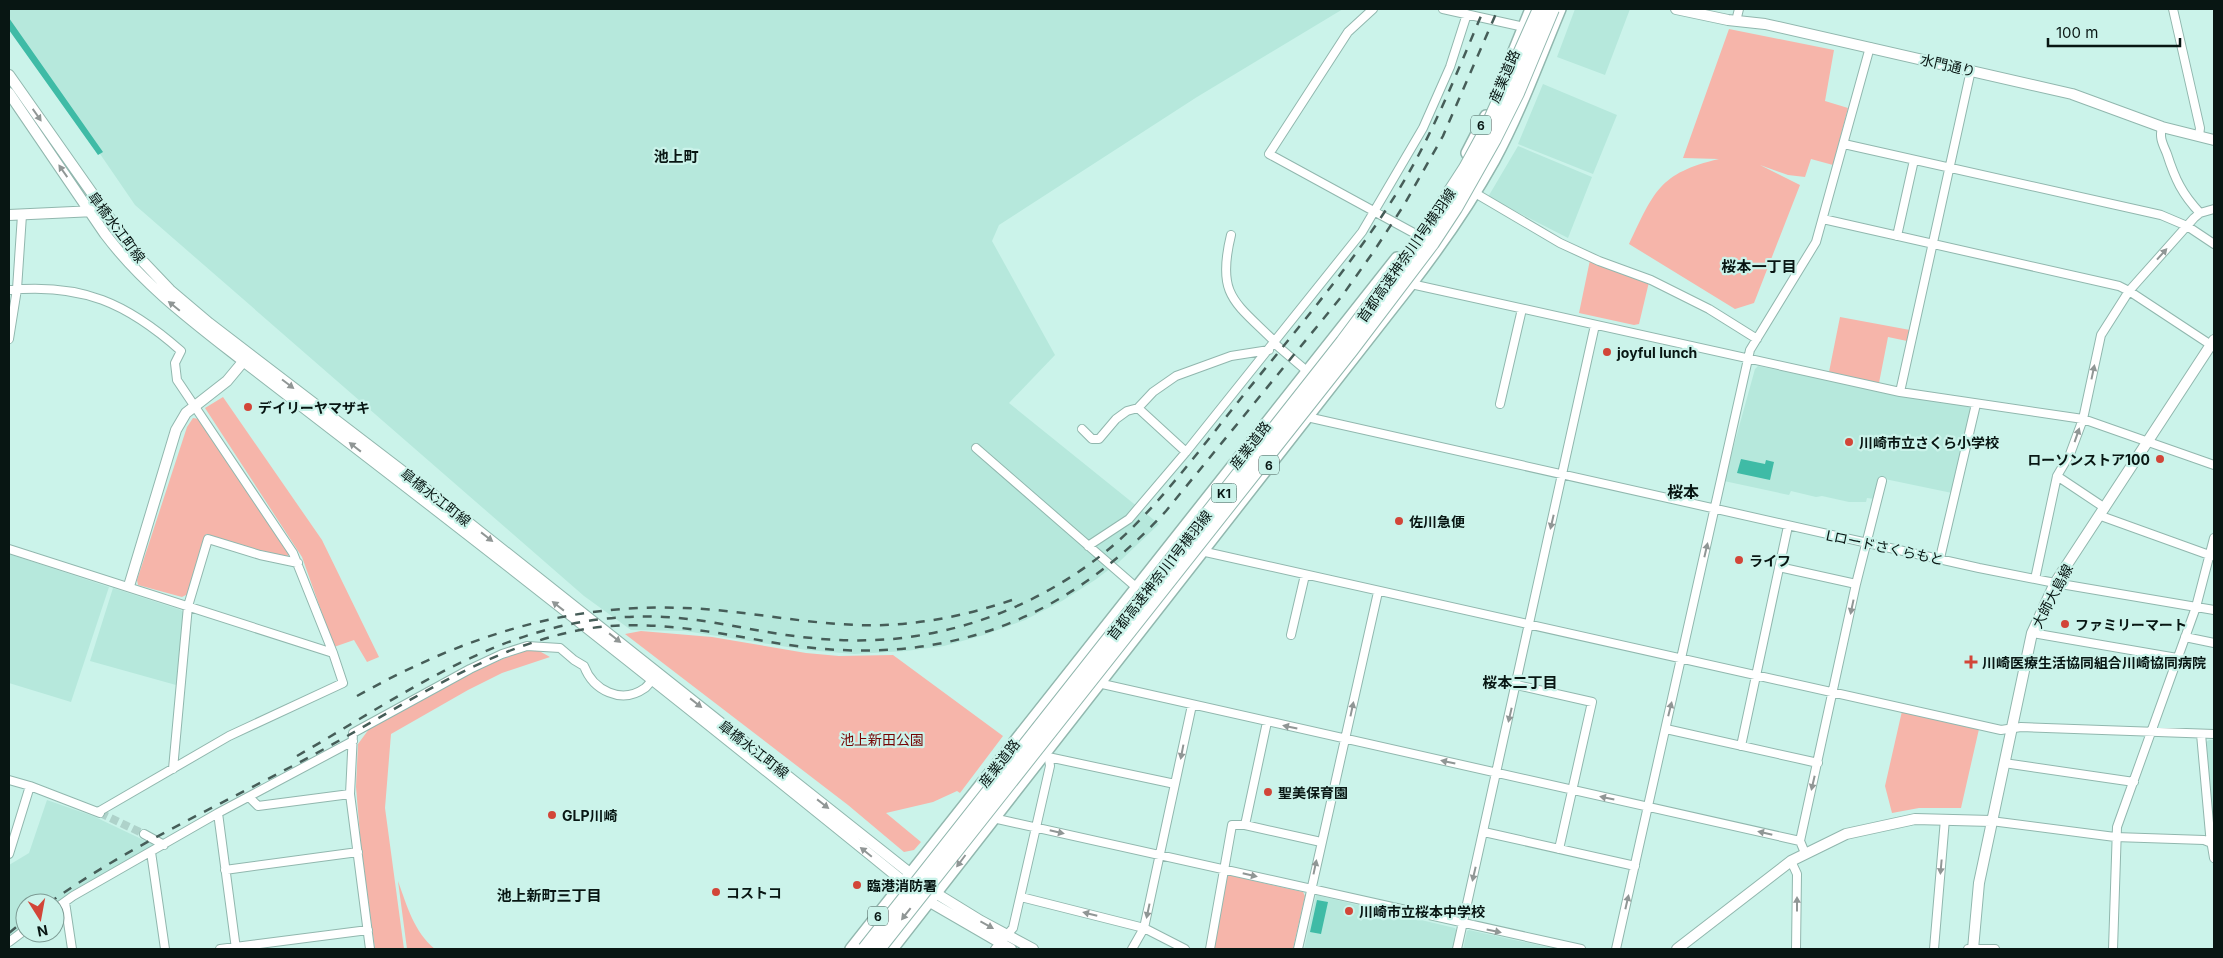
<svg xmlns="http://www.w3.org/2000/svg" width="2223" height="958" viewBox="0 0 2223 958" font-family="Inter,'Noto Sans JP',sans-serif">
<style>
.built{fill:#b6e8dc}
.green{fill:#f6b5aa}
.water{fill:#3fbba6}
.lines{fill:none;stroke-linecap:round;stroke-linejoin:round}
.street-tunnel{stroke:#aed2ca;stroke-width:8;stroke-dasharray:8 4;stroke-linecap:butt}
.street-casing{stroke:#91b7ae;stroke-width:10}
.secondary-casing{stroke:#91b7ae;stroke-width:12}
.primary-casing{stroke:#91b7ae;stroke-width:14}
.street{stroke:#fff;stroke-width:8}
.secondary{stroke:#fff;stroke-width:10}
.primary{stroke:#fff;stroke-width:11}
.rail{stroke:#465d58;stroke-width:2.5;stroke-dasharray:9 9;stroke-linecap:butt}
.highway-bridge-casing{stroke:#91b7ae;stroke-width:16;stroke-linecap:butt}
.highway-bridge{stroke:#fff;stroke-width:14}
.oneway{fill:#909695}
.poi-dot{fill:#d24538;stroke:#cbf3ea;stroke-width:2}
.labels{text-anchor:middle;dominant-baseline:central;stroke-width:4.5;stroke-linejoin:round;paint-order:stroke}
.shield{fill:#cbf3ea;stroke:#425854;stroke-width:1}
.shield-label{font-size:12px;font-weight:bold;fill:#081613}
.street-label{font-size:14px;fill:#081613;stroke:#cbf3ea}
.poi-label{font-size:14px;font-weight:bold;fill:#081613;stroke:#cbf3ea;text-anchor:start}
.park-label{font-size:14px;fill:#750403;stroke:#cbf3ea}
.neighbourhood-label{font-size:15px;font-weight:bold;fill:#081613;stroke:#cbf3ea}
.quarter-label{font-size:16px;font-weight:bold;fill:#081613;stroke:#cbf3ea}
</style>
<rect width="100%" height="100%" fill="#cbf3ea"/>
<path class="built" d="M9 9H1343L1197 97 999 225 992 241 1055 355 1009 403 1159 524 1119 562 1095 580 1062 601 1025 620 984 635 944 646 906 651 854 654 807 650 685 631 631 630 584 596 135 205 9 21Z
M1575 9H1630L1605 75 1557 57Z
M1543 84 1617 115 1593 174 1518 144Z
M1518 146 1592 177 1568 238 1488 197Z
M1758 366 1899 395 1971 407 1952 493 1880 478 1875 499 1867 498 1866 502H1849L1822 496 1816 497 1791 491 1789 495 1724 481 1755 369Z
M9 554 109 587 71 702 9 683Z
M113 588 181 610 185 615 176 685 90 661Z
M2209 740H2214V829L2205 743Z
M47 800 93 816 154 845 72 891 55 903H25V925L9 937V865L29 853Z
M1316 895 1455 928 1457 932 1453 949H1304Z
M1469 930 1556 949H1463L1467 931Z"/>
<path class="green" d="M1729 29 1834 50 1825 101 1848 108 1833 165 1811 159 1805 177 1788 175 1760 165 1800 185 1754 303 1735 309 1629 244C1654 192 1659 173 1719 159L1683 158Z
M1590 260 1649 282 1639 324 1634 325 1579 313Z
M1840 317 1910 330 1907 341 1888 337 1879 383 1829 372Z
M223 397 322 540 379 657 367 662 354 640 334 647 302 557 205 408Z
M193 418 199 419 290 554 285 558 206 534 188 594 182 597 138 585 137 580 187 427Z
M641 631 712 637 806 653 839 656 893 655 1003 736 960 793 957 791 933 802 886 813 921 842 914 850 904 852 848 805 625 634Z
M532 647 550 657 502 673 468 690 391 734 385 808 404 949H375L361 847 356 787 358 744 369 729 469 673Z
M1902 711 1979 729 1961 808H1919L1892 813 1885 786Z
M1229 875 1303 892 1305 896 1293 949H1214L1226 878Z
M398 881C407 906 414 932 435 949H407Z"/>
<path class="water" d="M9 18 103 152 98 155 9 30Z
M1741 459 1765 464 1766 460 1774 462 1770 480 1737 473Z
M1317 900 1328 902 1321 934 1310 932Z"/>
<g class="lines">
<path class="street-tunnel" d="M100 813 144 834"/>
<g class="street-casing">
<path id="street" d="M1373 9 1348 32 1269 154 1423 238
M1443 9 1524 27
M2173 9 2200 128 2199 136
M1736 21 1739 9
M2162 127C2159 138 2163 144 2167 154 2175 179 2182 194 2200 213
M1844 144 2161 215 2187 226 2214 244
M1475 193 1560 243 1599 261 1651 280 1709 309 1757 339
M1823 219 2119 286 2129 291 2214 347
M1231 235C1216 296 1235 302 1275 342
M1897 236 1914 160
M1411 284 1900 392 2083 419 2214 465
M9 290C82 283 127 303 181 351L175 363 177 380 293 553 333 653 343 683 229 736 98 812
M9 339 17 289 22 215
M1274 343 1308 372
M1900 392 1971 70
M1500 404 1522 309
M1138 408 1186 452
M1307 417 1979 568 2055 583 2214 610
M1082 429 1092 439H1099L1116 419 1127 411 1138 408 1153 392 1176 376 1231 356 1269 350
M976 448 1137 588
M2057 476 2105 508
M2101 516 2212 556
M1088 546 1129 519 1186 452 1362 232 1423 128 1450 67 1467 14
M9 549 333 653
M1201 551 2001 730 2021 727 2214 734
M1940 558 1976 404
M1779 567 1856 584
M2035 579 2057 476 2070 454 2083 419 2101 335 2129 291 2194 218 2200 213 2214 209
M2032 633 2177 658
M1291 635 1305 575
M2185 637 2214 643
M1098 683 1800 841 1805 853
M1517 685 1592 702 1559 849
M1666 729 1818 763
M2201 734 2210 834 2214 858
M1741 746 1788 526
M1048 757 1175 784
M2004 763 2134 782
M173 769 188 606 208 539 260 555 298 563
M9 780 30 786 100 813
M250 798 258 806 350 794
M218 813 236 949
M993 818 1581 949
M1991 821 2115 837 2204 840 2214 844
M1245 825 1267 722
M1484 832 1635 866
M144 834 164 845
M1800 841 1856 584 1882 481
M151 852 165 949
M9 854 30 786
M1791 861 1797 874 1796 949
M225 870 358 852
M1021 897 1144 928 1185 949
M65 902 72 949
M55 909 73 896 218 813 353 741
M9 942 25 930
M220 949 368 930
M370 949 350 794 353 733 470 669 502 654 527 646 560 648 574 660 584 666C593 690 621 705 645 688 649 685 652 679 655 675
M995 949 1013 928 1050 766 1049 759 1045 751
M1132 949 1144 928 1192 705
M1210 949 1232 825H1245L1321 842
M1298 949 1378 592
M1457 949 1595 325
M1616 949 1750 350 1816 242 1870 47
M1934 949 1945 819
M1968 949H1995
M2113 949 2117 827 2196 607 2214 538"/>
</g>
<g class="secondary-casing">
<path id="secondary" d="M1676 9 1728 20 1765 24 2072 94 2162 127 2214 140
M9 75 132 250 170 290 209 323 435 496 916 878
M9 93 105 234C144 286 196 324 247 364 295 401 343 438 391 475 566 610 739 748 910 887
M9 215 95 211
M129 586 176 430 186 413 227 381 247 357
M929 889 981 921 1033 949
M923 898 1011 949
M1677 949 1791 861 1846 834 1915 819 1991 821
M1973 949 1979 883 2032 633 2055 583 2214 340"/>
</g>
<g class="primary-casing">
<path id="primary" d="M1512 56 1531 9
M1467 153 1486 116
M851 949 1397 258
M892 949 1411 284C1441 245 1470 203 1494 160 1520 112 1539 59 1560 9"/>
</g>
<use href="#street" class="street"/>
<use href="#secondary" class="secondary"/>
<use href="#primary" class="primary"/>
<path class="rail" d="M357 696C461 638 564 603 684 608 742 610 799 623 857 625 910 627 962 617 1012 600
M297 756C417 687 517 610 664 617 705 619 745 629 786 635 829 641 873 643 916 636 994 624 1070 587 1127 533 1171 490 1208 439 1246 392 1303 322 1361 254 1407 176 1437 124 1460 65 1484 9
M49 903C130 845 225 803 313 755 399 709 482 649 580 630 647 617 716 633 782 644 937 668 1060 626 1166 511L1342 296 1374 251 1404 205 1443 136 1498 9
M9 933 25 920"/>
<g class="highway-bridge-casing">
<path id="highway-bridge" d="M865 949 1343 342 1422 236 1466 168 1484 135 1540 9
M878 949 1351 350 1432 243 1455 208 1494 139 1517 93 1552 9"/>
</g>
<use href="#highway-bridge" class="highway-bridge"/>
</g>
<defs><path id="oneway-solid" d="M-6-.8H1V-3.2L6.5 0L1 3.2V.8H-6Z" transform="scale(1.25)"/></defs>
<g class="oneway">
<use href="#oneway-solid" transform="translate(37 115) rotate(55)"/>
<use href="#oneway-solid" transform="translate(63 171) rotate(-125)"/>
<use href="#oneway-solid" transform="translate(2162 254) rotate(-48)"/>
<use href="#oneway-solid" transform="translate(174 306) rotate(-141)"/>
<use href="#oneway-solid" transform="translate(2093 372) rotate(-78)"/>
<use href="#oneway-solid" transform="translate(288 384) rotate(37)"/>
<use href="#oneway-solid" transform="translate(2077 435) rotate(-71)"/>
<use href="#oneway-solid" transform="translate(355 447) rotate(-142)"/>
<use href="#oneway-solid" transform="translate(1552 522) rotate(103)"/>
<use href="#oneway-solid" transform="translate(487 537) rotate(38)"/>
<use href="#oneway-solid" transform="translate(1706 550) rotate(-77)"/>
<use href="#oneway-solid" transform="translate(558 606) rotate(-142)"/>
<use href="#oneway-solid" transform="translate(1852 607) rotate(102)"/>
<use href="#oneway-solid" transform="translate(615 638) rotate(38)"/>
<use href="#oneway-solid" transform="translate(696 703) rotate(38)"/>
<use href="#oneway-solid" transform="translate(1352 709) rotate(-78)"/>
<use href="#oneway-solid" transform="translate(1670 709) rotate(-76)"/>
<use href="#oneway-solid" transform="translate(1510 715) rotate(103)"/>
<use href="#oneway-solid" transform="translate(1290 727) rotate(-168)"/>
<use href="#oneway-solid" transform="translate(1182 752) rotate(101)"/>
<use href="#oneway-solid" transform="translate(1448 762) rotate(-168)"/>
<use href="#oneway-solid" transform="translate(1813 783) rotate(103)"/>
<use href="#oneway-solid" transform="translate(1607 798) rotate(-168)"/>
<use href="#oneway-solid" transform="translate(823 804) rotate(38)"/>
<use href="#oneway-solid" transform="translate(1057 832) rotate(13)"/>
<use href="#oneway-solid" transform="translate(1765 833) rotate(-167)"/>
<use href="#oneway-solid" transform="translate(866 852) rotate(-141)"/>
<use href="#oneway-solid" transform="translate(961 861) rotate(127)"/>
<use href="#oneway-solid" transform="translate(1315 867) rotate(-78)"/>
<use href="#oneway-solid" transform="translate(1941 867) rotate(95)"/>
<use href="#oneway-solid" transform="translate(1474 874) rotate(103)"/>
<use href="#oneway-solid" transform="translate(1250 875) rotate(13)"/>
<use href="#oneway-solid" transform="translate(1627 902) rotate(-77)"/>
<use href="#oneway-solid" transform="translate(1797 904) rotate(-90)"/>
<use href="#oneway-solid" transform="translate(1148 911) rotate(102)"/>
<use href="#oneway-solid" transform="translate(906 914) rotate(128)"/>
<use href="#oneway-solid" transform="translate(1090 914) rotate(-166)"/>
<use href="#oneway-solid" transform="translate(987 925) rotate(29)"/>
<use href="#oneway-solid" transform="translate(1494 931) rotate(12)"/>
</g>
<g class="poi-dot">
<circle cx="1607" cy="352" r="5"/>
<circle cx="248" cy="407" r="5"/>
<circle cx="1849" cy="442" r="5"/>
<circle cx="2160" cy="459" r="5"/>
<circle cx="1399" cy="521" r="5"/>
<circle cx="1739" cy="560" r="5"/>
<circle cx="2065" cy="624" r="5"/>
<path d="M1968.5 654.5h5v5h5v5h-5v5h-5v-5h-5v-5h5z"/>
<circle cx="1268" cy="792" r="5"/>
<circle cx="552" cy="815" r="5"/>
<circle cx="857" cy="885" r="5"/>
<circle cx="716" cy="892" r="5"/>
<circle cx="1349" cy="911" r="5"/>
</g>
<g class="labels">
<g class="shield">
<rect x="1471" y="115.5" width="20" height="19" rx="4"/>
<rect x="1259" y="455.5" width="20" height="19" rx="4"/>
<rect x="1211.5" y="483.5" width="25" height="19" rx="4"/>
<rect x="868" y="906.5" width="20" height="19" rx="4"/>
</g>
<g class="shield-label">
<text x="1481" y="125">6</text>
<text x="1269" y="465">6</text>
<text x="1224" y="493">K1</text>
<text x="878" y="916">6</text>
</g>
<g class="street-label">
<text transform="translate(1948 65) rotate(13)">水門通り</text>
<text transform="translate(1504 76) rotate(-67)">産業道路</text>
<text transform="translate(117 227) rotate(53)">皐橋水江町線</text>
<text transform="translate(1406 255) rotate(-55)">首都高速神奈川1号横羽線</text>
<text transform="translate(1250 445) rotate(-52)">産業道路</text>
<text transform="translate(436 497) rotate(38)">皐橋水江町線</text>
<text transform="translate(1885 547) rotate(12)">Lロードさくらもと</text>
<text transform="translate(1159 575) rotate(-52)">首都高速神奈川1号横羽線</text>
<text transform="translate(2052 596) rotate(-62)">大師大島線</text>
<text transform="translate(754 749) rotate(38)">皐橋水江町線</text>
<text transform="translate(999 763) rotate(-52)">産業道路</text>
</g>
<g class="poi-label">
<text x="1617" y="352">joyful lunch</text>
<text x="258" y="407">デイリーヤマザキ</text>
<text x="1859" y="442">川崎市立さくら小学校</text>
<text x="2150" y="459" text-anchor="end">ローソンストア100</text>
<text x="1409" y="521">佐川急便</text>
<text x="1749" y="560">ライフ</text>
<text x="2075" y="624">ファミリーマート</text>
<text x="1982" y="662">川崎医療生活協同組合川崎協同病院</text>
<text x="1278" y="792">聖美保育園</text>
<text x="562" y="815">GLP川崎</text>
<text x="867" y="885">臨港消防署</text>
<text x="726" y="892">コストコ</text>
<text x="1359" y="911">川崎市立桜本中学校</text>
</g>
<g class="park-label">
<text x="882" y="739">池上新田公園</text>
</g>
<g class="neighbourhood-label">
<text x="676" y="156">池上町</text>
<text x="1759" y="266">桜本一丁目</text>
<text x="1520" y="682">桜本二丁目</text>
<text x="549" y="895">池上新町三丁目</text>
</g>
<g class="quarter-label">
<text x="1683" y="492">桜本</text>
</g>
</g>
<rect width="2223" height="958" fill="none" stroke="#081613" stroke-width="20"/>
<g transform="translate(40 918) rotate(169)"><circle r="24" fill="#cbf3ea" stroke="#7d9b94"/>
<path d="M0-4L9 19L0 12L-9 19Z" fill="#d24538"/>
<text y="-8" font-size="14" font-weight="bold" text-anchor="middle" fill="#081613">N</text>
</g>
<path d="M2048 38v8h132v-8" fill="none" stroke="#081613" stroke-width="2.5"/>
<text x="2056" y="38" font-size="15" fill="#081613" stroke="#cbf3ea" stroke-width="4" paint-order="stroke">100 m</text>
</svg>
